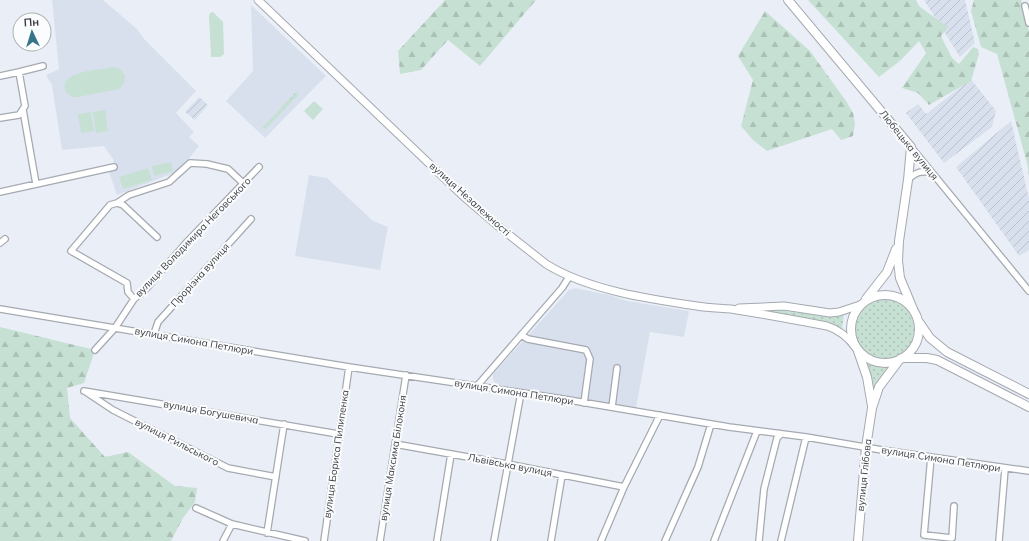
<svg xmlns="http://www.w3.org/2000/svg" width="1029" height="541" viewBox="0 0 1029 541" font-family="Mulish,sans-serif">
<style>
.built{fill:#d8e0ee}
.industrial{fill:url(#industrial-furrows)}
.grass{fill:url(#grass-dots)}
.forest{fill:url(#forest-firs)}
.green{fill:#c6e0d3}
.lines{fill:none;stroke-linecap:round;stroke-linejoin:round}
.minor-casing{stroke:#a5a9b0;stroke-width:8}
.tertiary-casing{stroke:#a5a9b0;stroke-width:9}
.secondary-casing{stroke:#a5a9b0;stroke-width:10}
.minor{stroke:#fff;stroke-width:5.5}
.tertiary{stroke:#fff;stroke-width:7}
.secondary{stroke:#fff;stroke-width:8}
.labels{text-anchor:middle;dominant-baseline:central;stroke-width:4;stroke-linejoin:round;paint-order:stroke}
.street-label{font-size:10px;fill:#3b3d40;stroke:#fbfcfe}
</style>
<defs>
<pattern id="industrial-furrows" width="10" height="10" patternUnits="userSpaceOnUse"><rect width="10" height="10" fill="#d8e0ee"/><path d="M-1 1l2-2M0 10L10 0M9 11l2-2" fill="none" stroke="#bac1cd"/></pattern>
<pattern id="grass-dots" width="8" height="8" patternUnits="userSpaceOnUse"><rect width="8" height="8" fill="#c6e0d3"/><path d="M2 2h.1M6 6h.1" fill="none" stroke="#abc1b6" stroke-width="1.8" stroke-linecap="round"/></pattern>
<pattern id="forest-firs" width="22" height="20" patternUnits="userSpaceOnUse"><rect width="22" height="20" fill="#c6e0d3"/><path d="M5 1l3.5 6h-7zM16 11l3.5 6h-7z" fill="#abc1b6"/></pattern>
</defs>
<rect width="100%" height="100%" fill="#eaeff7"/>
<path class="built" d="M52 0H103L137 29 145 40 196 91 176 113 194 132 189 137 199 146 179 171 117 195 109 172 114 169 113 159 104 146 62 150 52 85 46 75 59 69Z
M251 5 326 76 265 138 226 101 253 71Z
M309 175 327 178 373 221 388 227 380 270 295 256Z
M575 288 613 296 627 301 689 311 684 337 650 332 636 408 496 385 493 380V374L569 290Z"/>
<path class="industrial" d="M924 0H965L975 43 960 57Z
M971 79 996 111 992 127 944 163 906 113 918 104 926 114Z
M199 97 208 105 195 120 185 112Z
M1011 121 1029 199V250L1019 256 956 167Z"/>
<path class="grass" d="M296 92 299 94 266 129 262 128Z
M854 329a30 30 0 1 1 60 0a30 30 0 1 1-60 0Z
M771 309 829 317 844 313 842 330 829 322 771 312 769 310Z
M867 364 884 368 891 367 877 386 872 385Z"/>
<path class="forest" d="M445 0H536L480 66 448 40 421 70 400 74 398 51Z
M808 0H916L919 6 948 27 941 36 952 58 959 64 973 47 978 49 979 54 971 81 929 105 918 93 902 88 926 53 919 41 901 60 879 77Z
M974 0H1021L1029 32V176L1027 163 997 54 981 47 971 11Z
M765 11 810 51 846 101 853 113 855 123 853 136 841 140 832 129 767 151 753 140 741 126 753 80 738 56Z
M0 327 95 350 84 383 67 388 70 418 105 457 128 452 175 486 197 488 195 502 183 518 171 541H0Z"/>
<path class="green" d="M213 12 223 22 224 54 220 57H211L209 16 210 13Z
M115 67 120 69 125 75 124 83 119 89 78 97H72L66 92C56 70 102 70 115 67Z
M314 101 323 109 313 120 304 111Z
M105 110 108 131 96 133 93 112Z
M91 112 94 131 81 133 78 114Z
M171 162 173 171 154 176 152 166Z
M148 168 152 180 123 189 119 177Z"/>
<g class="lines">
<g class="minor-casing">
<path id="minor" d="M1025 6 1029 23
M0 76 19 72 43 66
M23 110 36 184
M0 118 19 115 25 106 19 72
M911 147 1029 291
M908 180C915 172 922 170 932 173
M0 192 114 167
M117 203 129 195 169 182 190 163 207 164 228 169 243 183
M0 243 5 239
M134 299 128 292 127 283 71 251 110 205 117 203 123 205 157 237
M0 309 349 367 563 399 729 427 806 437 882 450 1029 471
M154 334 158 322 251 219
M521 335 528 339 586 350 590 359 584 403
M95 350 115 328 134 299 144 291 187 242 259 167
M477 386 562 288 569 277
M84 391 338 434
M86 392 113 410 228 468 276 477
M612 407 617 368
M395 444 507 464 624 487
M931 457 924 535 952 538 954 506
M196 508 232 524 305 541
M267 533 284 424
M223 541 232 524
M324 541 349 367
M380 541 406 375
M437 541 451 454
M494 541 520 398 522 393
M551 541 562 475
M601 541 624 487 660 415
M665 541 698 467 711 424
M714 541 757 431
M759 541 764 489 777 438 781 434
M781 541 806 437
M999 541 1005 469"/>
</g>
<g class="tertiary-casing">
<path id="tertiary" d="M258 0 462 195 498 226 546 264C588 290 648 299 697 306 708 308 720 308 731 309 763 314 795 320 827 326 840 330 848 337 856 348
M739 308 784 306 830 313 839 312 860 305"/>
</g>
<g class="secondary-casing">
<path id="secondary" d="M788 0 911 147 908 180 899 241 898 261 900 278 913 309
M851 329a34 34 0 1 1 68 0a34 34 0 1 1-68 0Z
M866 299 887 272 896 249
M919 322 930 338 947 352 1029 394
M858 351 867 377 872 406
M902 358H927L937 360 1029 407
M858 541 866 447 872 408 879 387 900 359"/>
</g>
<use href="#minor" class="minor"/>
<use href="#tertiary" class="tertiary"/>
<use href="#secondary" class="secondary"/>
</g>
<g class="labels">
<g class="street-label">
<text transform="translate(909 145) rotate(51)">Любецька вулиця</text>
<text transform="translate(470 199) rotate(42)">вулиця Незалежності</text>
<text transform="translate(193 237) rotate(-46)">вулиця Володимира Неговського</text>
<text transform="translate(200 275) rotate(-48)">Прорізна вулиця</text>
<text transform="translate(194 341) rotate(10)">вулиця Симона Петлюри</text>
<text transform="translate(514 392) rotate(9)">вулиця Симона Петлюри</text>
<text transform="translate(211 412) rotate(10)">вулиця Богушевича</text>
<text transform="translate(177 442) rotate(27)">вулиця Рильського</text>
<text transform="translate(336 454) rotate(-82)">вулиця Бориса Пилипенка</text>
<text transform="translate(393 458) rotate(-81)">вулиця Максима Білоконя</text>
<text transform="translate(941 459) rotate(9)">вулиця Симона Петлюри</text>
<text transform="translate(510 465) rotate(11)">Львівська вулиця</text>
<text transform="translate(864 475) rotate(-84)">вулиця Глібова</text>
</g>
</g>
<g transform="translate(32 32) rotate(356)"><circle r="19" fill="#fbfcfe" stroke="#aeb0b2"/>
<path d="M0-3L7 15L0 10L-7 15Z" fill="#347688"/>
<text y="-6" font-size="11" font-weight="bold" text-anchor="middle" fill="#3b3d40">Пн</text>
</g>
</svg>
